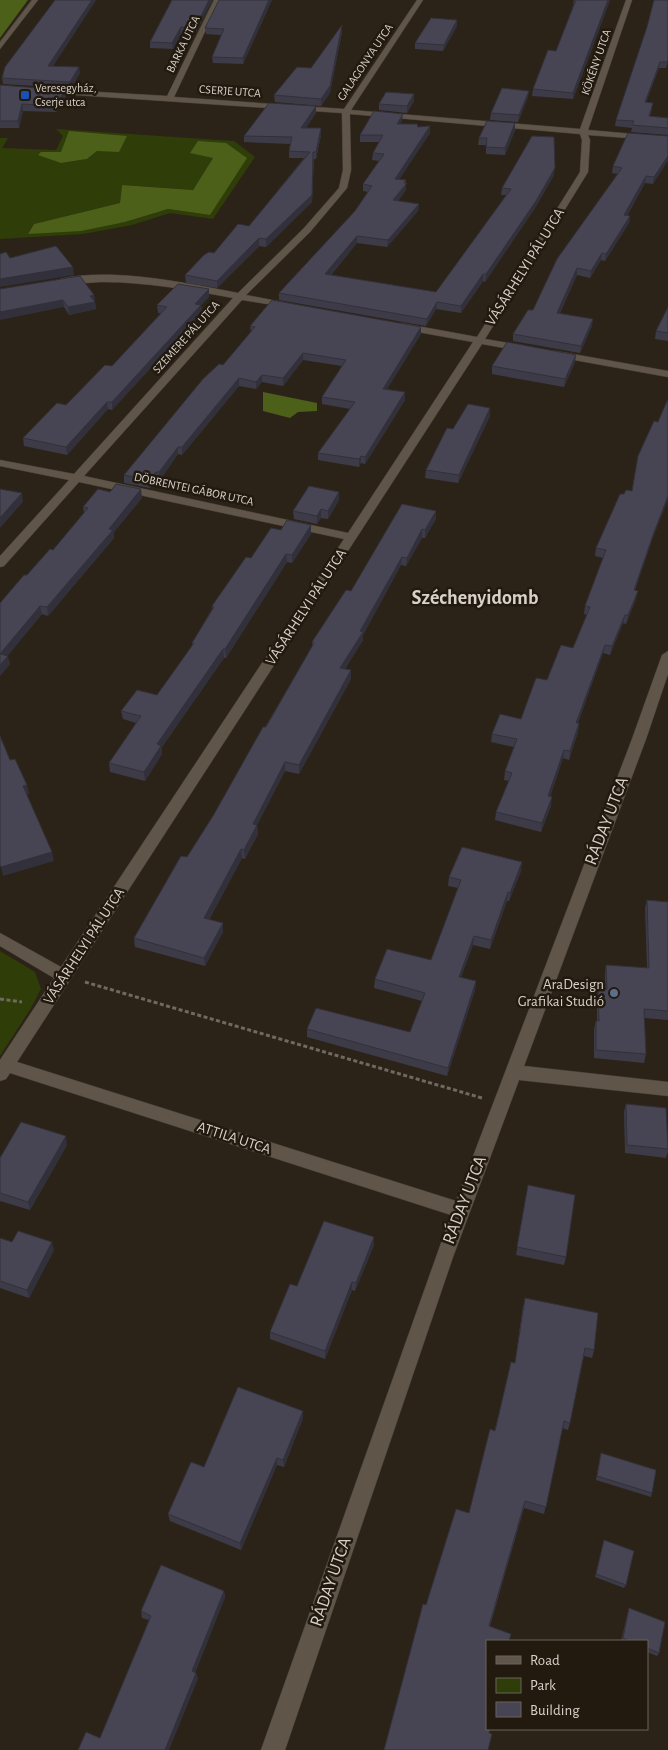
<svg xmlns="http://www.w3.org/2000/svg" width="668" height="1750" viewBox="0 0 668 1750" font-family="'Alegreya Sans',sans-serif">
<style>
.green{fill:#2f3d09;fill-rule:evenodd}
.forest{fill:#4c601a}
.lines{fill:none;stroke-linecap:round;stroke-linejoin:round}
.street-casing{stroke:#473f37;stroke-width:1}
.path{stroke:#71695f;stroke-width:3;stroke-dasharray:4 2.5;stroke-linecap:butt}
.street{fill:#5f5549;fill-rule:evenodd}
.wall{fill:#3d3b47}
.shaded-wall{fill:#32303a}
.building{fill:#474553;stroke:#32303a}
.transit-dot{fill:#1a4fb4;stroke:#22190f;stroke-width:2}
.service-dot{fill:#5c6f8a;stroke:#22190f;stroke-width:2}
.labels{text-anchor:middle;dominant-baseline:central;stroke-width:5;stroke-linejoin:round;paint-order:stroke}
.far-street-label{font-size:12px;fill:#d7d1ca;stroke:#22190f}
.far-poi-label{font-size:12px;fill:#d7d1ca;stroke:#22190f;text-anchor:start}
.street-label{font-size:15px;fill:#d7d1ca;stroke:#22190f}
.poi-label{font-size:15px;fill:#d7d1ca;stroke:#22190f;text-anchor:end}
.near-street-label{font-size:18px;fill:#d7d1ca;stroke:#22190f}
.district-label{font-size:20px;font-weight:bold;fill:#d7d1ca;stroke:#22190f}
</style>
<rect width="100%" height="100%" fill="#2c2318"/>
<path class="green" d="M56 129 234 141 255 157 213 219 170 213 132 225 83 234 0 239V138H8L2 148 56 150 63 136ZM127 136 119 151H97L87 159 61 163V152ZM213 158 210 215 168 209 125 222 28 234 34 224 120 203 122 185 193 190Z
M0 951 35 972 41 989 31 1008 0 1056Z"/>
<path class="forest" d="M0 0H28L0 38Z
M69 131 127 136 119 152 97 151 87 159 61 163 38 155 41 152H61Z
M198 141 226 143 247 158 210 215 168 209 125 222 81 231 28 234 34 224 120 203 122 185 193 190 213 158 190 153Z
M263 392 317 403V411L298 412 290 418 263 411Z"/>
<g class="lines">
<g class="street-casing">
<path id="street" d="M32 0H38L0 49V42Z
M214 0H220L174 97 344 109 417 0H423L351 110 580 129 626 0H632L588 130 668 137V141L588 135 590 140 588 172 485 339 526 346 531 349 526 352 482 344 17 1062 456 1201 632 739 662 655 668 651V674L646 739 524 1066 668 1082V1096L519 1080 453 1257 285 1750H261L451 1215 10 1073 6 1079 0 1081V1060L54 978 0 946V933L61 967 344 539 79 482 4 566 0 567V556L69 480 0 466V460L74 474 233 298C190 290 147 282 103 282 93 282 65 286 58 281L60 279C112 267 186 283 238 293L304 228 339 188 343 170 342 113 46 93 42 91 46 89 167 96ZM350 114 580 134 582 140 580 172 477 337 401 323 396 326 401 329 473 342 348 533 84 476 242 300 293 308V304L246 295 310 232 347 188 351 170Z
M556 351 668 371V377L552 356V352Z"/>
</g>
<path class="path" d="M85 982 482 1098
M0 999 22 1002"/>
<use href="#street" class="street"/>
</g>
<path class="wall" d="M96 0 53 66 80 73 71 88 3 84 2 78Z
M172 0H212L195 34H181L173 49 150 48V42Z
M272 0 243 64 213 63 212 57 221 35 206 34 205 28Z
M574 0H610L573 99 532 96 533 89 556 51 574 3H573Z
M457 20V26L443 51 415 49V43Z
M647 27 668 61 666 68H659L646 102 652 109 650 116 668 118V135L631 132 632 128 615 126 616 120Z
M342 32 330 93 321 106 275 102 274 95 311 68Z
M0 85 66 96 56 112 23 111 19 128H0Z
M414 94V101L407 113 379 110V104Z
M528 97 518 122 490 120 491 113Z
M316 106V113L306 128H321V135L316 159H314L312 202 266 247 259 246 217 288 186 283 185 275 249 226 304 158H289V151L290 144 244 142V136Z
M402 120 400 124 418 127 430 126V133L399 179 406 180V190L398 201 419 204 418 211 387 247 357 243 331 275 436 292 506 195H501L502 188 554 175 535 208 485 282 483 281 461 313 436 309 426 326 279 300V293L355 211 368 192 363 191V184L379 161 372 160 373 153 379 142H360V135Z
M515 123V130L505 155 486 154V145H478L479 138Z
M668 136 653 184 645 183 627 216H630L629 223 605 261 601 260 590 278 577 275 560 313 592 326 580 353 513 341V334L533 310 618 174 612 173 613 166Z
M0 289 94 295 96 309 69 315 64 307Z
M209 297 201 305 202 312 112 410 108 409 67 455 24 446 23 438 66 405 112 366 161 313H158L157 305Z
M668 307V341L655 339 656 331Z
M250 326 421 327V334L387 389 405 392V400L365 464 361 463 359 467 318 460V453L350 409 322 404V397L342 366 303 360 283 386 262 382 256 389 239 386 182 455 178 454 160 480 157 479 150 488 124 483V475L223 365 251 332Z
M575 362 564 387 492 374V366Z
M490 416 458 483 425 478 426 470 453 429Z
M142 498 114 532V538L48 616 42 614 7 656 10 664 0 676 27 575 53 550 84 513 83 507Z
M339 500 328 519 321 518 317 524 294 519 293 511Z
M402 504 436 519 425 538H422L406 566 401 565 363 635V640L345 669 351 670V679L299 774 285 771 257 825 258 834 245 859 242 858 209 920 223 923V932L205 966 135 947 134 938 187 857 213 816 312 647V642L351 591Z
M281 530 311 534 292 563 287 562 226 658H224L162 747V754L145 781 110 772 109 763 136 723 123 719 121 711 157 695 192 646V643L212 609V606L251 558Z
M651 543 635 590 636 599 626 624 623 623 610 655 603 653 578 723H579L578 732 569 760 563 758 550 797 551 806 541 832 495 820 496 812 509 781 504 780 505 771 514 747 491 742 492 734 521 719 547 680 573 648 587 615 584 614 585 606 603 558 595 556 596 548Z
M521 871 509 901H507L490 949 473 945 461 977 476 981 475 990 447 1076 307 1037V1029L410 1032 422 1001 374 988 375 979 431 960 458 888 448 886 449 877Z
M647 900 668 902V1020L644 1018 646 1054 644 1063 594 1058V1029L596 1021H597V997L598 989H605V973L606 965 647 968 645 908Z
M626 1104 668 1138V1151L666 1158 625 1153 624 1112Z
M67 1145 30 1210 0 1201V1158Z
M528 1185 566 1257 564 1265 516 1255Z
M0 1238 12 1242 54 1250 29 1298 0 1288Z
M374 1245 355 1291 352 1290 325 1359 270 1339V1332L297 1286Z
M523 1305 594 1350 592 1358 584 1356 570 1423 568 1430 562 1428 544 1514 524 1508 490 1626 489 1733 426 1605 469 1513 515 1363Z
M303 1411V1418L284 1467 277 1465 241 1550 170 1521 168 1514 204 1467Z
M601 1453 652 1493 651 1497 596 1480Z
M603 1543 626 1585 624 1588 595 1577Z
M224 1591 225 1597 195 1673H196L198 1679 100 1738 149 1620 142 1618 141 1611Z
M629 1608 659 1653 657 1656 647 1652V1641H621Z"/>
<path class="shaded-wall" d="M92 0H96L49 72 48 66Z
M209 0H212L195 34V28Z
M269 0H272L243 64V58Z
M608 0H610L573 99V93Z
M457 20V26L443 51 444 45Z
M342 25V32L330 93 321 106V99Z
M181 27V34L173 49 172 43Z
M660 62 659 68 644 108 645 102Z
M79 67 80 73 71 88 70 82Z
M65 90 66 96 56 112 55 106Z
M529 91 528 97 518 122 519 115Z
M414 94V101L407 113V106Z
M22 104 23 111 19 128 18 121Z
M316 106V113L302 134 301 128Z
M403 114 402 120 396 131 397 124Z
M515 123V130L505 155V148Z
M430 126V133L395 186V179Z
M321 128V135L316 159V152Z
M668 156V161L653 184 654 177Z
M314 159 312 202 266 247V239Z
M555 168 554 175 535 208 485 282 486 274Z
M646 176 645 183 623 222 624 215Z
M406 180V190L393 207V200Z
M419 204 418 211 387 247 388 240Z
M630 216 629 223 605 261 606 254Z
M357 236V243L325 281V274Z
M259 238V246L217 288V281Z
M602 253 601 260 590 278 591 271Z
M73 267 74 275 0 287V279Z
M577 268V275L556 320 557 313Z
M483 274V281L461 313V306Z
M209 289V297L201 305 202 312 112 410V402L195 304Z
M94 295 96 309 69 315 68 307 90 296Z
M63 300 64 307 0 320V312Z
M437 302 436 309 426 326 427 319Z
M593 319 592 326 580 353 581 346Z
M421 327V334L383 396V389Z
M303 353V360L283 386V378Z
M576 355 575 362 564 387 565 379Z
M262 375V382L256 389V382Z
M239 378V386L182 455V447Z
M405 392V400L365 464V457Z
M107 402 108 409 67 455 66 447Z
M490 408V416L458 483 459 475Z
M178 447V454L160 480 159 472Z
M361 456V463L359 467V459Z
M156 472 157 479 150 488 149 480Z
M141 489 142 498 114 532V538L48 616 47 607 109 529Z
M339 492V500L328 519V511Z
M22 493 23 502 0 528V518Z
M668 496V500L651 543 632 598 634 590 653 535Z
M321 509V518L317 524V516Z
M436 511V519L425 538V530Z
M311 525V534L292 563V555Z
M422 529V538L406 566 407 558Z
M286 554 287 562 226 658 225 649Z
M402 557 401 565 363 635V640L340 676V668Z
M638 591 636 599 626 624 628 615Z
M40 606 42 614 2 663 0 654Z
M625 615 623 623 610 655 612 646Z
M605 645 603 653 575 731 576 723Z
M223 649 224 658 162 747V754L145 781 144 772 157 744Z
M8 656 10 664 0 676V665Z
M351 670V679L299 774V765Z
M579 723 578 732 569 760 570 751Z
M564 750 563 758 547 805 548 796Z
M285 762V771L257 825 258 834 245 859 244 850 253 824Z
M27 785 29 794 25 795 23 786Z
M552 797 551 806 541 832 542 823Z
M241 849 242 858 205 927 204 918Z
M52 852 54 861 3 876 1 867Z
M522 862 521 871 509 901 510 893Z
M508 892 507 901 490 949 491 940Z
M223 923V932L205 966 204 958Z
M474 936 473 945 458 985 459 977Z
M476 981 475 990 447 1076 448 1068Z
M66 1136 67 1145 30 1210 28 1202Z
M374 1237V1245L355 1291 356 1283Z
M52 1242 54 1250 29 1298 27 1290Z
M352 1282V1290L325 1359V1351Z
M303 1411V1418L284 1467 283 1460Z
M277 1458V1465L241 1550 240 1543Z
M224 1591 225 1597 193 1677 192 1671Z
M196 1673 198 1679 169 1750H165Z"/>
<path class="building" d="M55 0H92L48 66 79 67 70 82 2 78 5 67Z
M172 0H209L195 28 181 27 172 43 150 42Z
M219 0H269L243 58 212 57 224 29 205 28Z
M576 0H608L573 93 533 89 548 50 556 51Z
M654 0H668V59L667 62H660L645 102 653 103 649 116 668 118V128L632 125 634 121 616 120 647 27Z
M431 18 457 20 444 45 415 43Z
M342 25 330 86 321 99 274 95 297 67 311 68Z
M0 85 65 90 55 106 22 104 18 121H0Z
M502 88 529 91 519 115 491 113Z
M386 92 414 94 407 106 379 104Z
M269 103 316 106 301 128H321L316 152H313L312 195 266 239 259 238 217 281 185 275 204 255 209 252 214 253 238 224 249 226 310 152 289 151 292 137 244 136Z
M374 111 403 114 397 124H417L418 127 430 126 395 179 406 180 404 183H407L393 200 419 204 388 240 357 236 325 274 436 292 511 189 502 188 532 136 554 137 555 168 536 201 486 274H483L461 306 437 302 427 319 279 293 355 211 372 186 363 184 384 154 373 153 383 135H360Z
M487 121 515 123 505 148 486 147 487 138H479Z
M628 133 668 136V156L654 177 646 176 624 215 630 216 606 254 602 253 591 271 577 268 557 313 593 319 581 346 513 334 528 310H533L557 259 622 168 613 166Z
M56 246 73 267 0 279V254L6 252 10 258Z
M80 276 94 295 90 296 95 302 68 307 63 300 0 312V289Z
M178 284 209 289 195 304 201 305 112 402H107L66 447 23 438 57 403 66 405 105 365 112 366 167 307 157 305Z
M272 300 421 327 383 389 405 392 365 457 361 456 359 459 318 453 355 402 322 397 346 360 303 353 283 378 262 375 256 382 239 378 182 447H178L159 472H156L149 480 124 475 203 379 219 364 223 365 255 327 250 326Z
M668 307V333L656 331Z
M507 342 576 355 565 379 492 366Z
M667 401H668V496L653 535 634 590 638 591 628 615H625L612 646 605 645 576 723H579L570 751 564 750 548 796 552 797 542 823 496 812 512 773 505 771 517 739 492 734 500 714 521 719 536 678 547 680 561 645 573 648 590 607 585 606 606 550 596 548 620 494H624L626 490 632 491 638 456 654 421 658 422Z
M468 404 490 408 459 475 426 470 447 428 453 429Z
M116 484 141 489 109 529 113 530 47 607 40 606 0 654 8 656 0 665V603L24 575H27L50 549 53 550 88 508 83 507 98 489 110 492Z
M309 486 339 492 328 511 321 509 317 516 293 511Z
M0 489 22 493 0 518Z
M402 504 436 511 425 530 422 529 407 558 402 557 360 631 363 632 340 668 351 670 299 765 285 762 253 824 257 825 244 850 241 849 204 918 223 923 204 958 134 938 181 856 187 857 213 816 263 727H266L314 643 312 642 346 590 351 591Z
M287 520 311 525 292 555 286 554 225 649H223L157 744 161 746 144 772 109 763 141 716 121 711 137 690 157 695 194 643H192L214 607 212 606 246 557 251 558 271 528 281 530Z
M0 736 10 760 15 759 27 785 23 786 52 852 1 867 0 865Z
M462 847 522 862 510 893 508 892 491 940 474 936 459 977 476 981 448 1068 307 1029 316 1008 410 1032 425 993 375 979 387 949 431 960 461 880 449 877Z
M647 900 668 902V1011L644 1009 646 1054 596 1050V1021H599L598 989H607L606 965 649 968Z
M626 1104 666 1108 668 1149 627 1145Z
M21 1122 66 1136 28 1202 0 1193V1158Z
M528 1185 575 1195 566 1257 517 1247Z
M324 1221 374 1237 356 1283 352 1282 325 1351 270 1332 290 1284 297 1286Z
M18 1231 52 1242 27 1290 0 1281V1238L12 1242Z
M525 1298 598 1313 594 1350 585 1348 570 1423 564 1421 546 1507 525 1501 489 1626 511 1634 509 1641H487V1729H490L489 1733 492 1734 488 1750H384L423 1604 426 1605 456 1509 469 1513 490 1429 495 1431 511 1362 515 1363Z
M238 1387 303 1411 283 1460 277 1458 240 1543 168 1514 191 1462 204 1467Z
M601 1453 656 1470 652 1493 597 1476Z
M604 1540 634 1551 626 1585 596 1574Z
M161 1565 224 1591 192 1671 196 1673 165 1750H78L86 1732 100 1738 151 1616 141 1611Z
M629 1608 665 1622 659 1653 647 1648V1641H630L623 1638Z"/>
<rect class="transit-dot" x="20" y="90" width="10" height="10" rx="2.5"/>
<circle class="service-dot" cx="614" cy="993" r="5"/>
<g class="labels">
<g class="far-street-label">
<text transform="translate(183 44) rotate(-64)">BARKA UTCA</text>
<text transform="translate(365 62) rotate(-56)">GALAGONYA UTCA</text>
<text transform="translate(596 62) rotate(-71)">KÖKÉNY UTCA</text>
<text transform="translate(230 91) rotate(4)">CSERJE UTCA</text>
<text transform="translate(186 337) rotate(-48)">SZEMERE PÁL UTCA</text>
<text transform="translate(194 489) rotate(12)">DÖBRENTEI GÁBOR UTCA</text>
</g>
<g class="far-poi-label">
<text x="35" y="88">Veresegyház,<tspan x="35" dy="14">Cserje utca</tspan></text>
</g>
<g class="street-label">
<text transform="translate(525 267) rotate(-58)">VÁSÁRHELYI PÁL UTCA</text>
<text transform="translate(306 607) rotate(-57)">VÁSÁRHELYI PÁL UTCA</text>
<text transform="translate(84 946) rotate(-57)">VÁSÁRHELYI PÁL UTCA</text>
<text transform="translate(234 1138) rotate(18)">ATTILA UTCA</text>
</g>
<g class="poi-label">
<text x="604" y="984">AraDesign<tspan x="604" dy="17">Grafikai Studió</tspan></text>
</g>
<g class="near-street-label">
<text transform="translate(607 821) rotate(-69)">RÁDAY UTCA</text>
<text transform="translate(465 1200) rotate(-69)">RÁDAY UTCA</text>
<text transform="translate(331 1582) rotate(-71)">RÁDAY UTCA</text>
</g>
<g class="district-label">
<text x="475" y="598">Széchenyidomb</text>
</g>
</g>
<rect x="486" y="1640" width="162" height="90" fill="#22190f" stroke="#6a635a"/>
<rect x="496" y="1656" width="25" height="8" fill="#5f5549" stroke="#6a635a"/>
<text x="530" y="1665" font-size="15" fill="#d7d1ca">Road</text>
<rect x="496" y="1678" width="25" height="15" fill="#2f3d09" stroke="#6a635a"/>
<text x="530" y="1690" font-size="15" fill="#d7d1ca">Park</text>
<rect x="496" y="1702" width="25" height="15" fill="#474553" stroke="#6a635a"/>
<text x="530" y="1715" font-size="15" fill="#d7d1ca">Building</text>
</svg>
